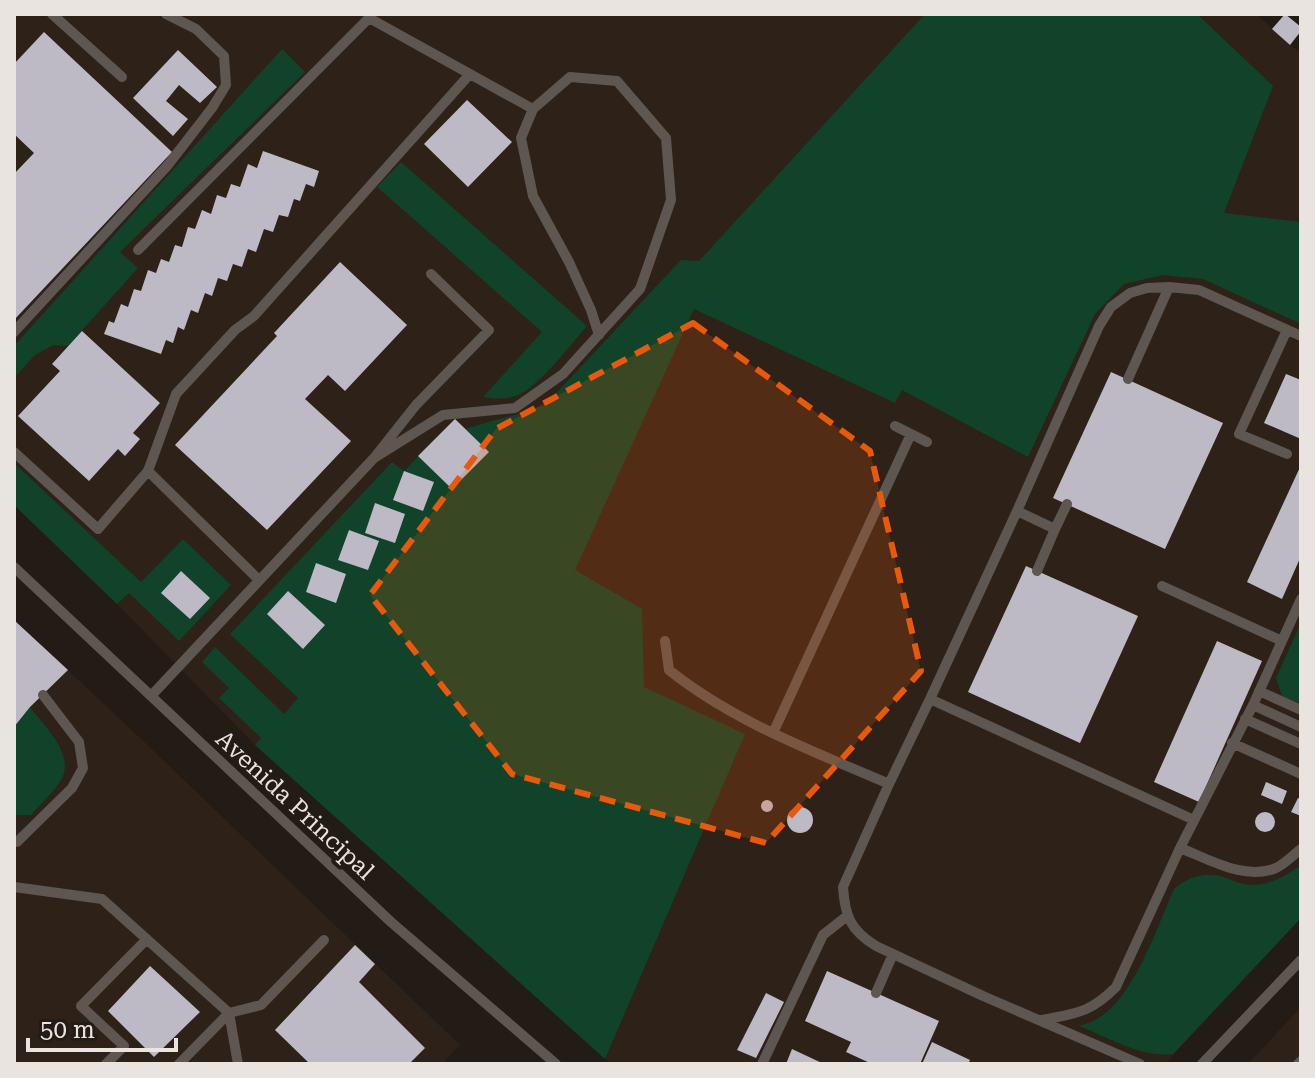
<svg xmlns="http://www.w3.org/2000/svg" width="1315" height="1078" viewBox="0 0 1315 1078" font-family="'Roboto Serif',serif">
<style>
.built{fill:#2e2118}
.green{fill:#10432a}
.building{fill:#bdbac5}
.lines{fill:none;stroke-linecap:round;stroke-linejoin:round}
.service{stroke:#5e5650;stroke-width:10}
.marked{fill:#e8590c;fill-opacity:0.2;stroke:#e8590c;stroke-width:6;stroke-dasharray:16 10;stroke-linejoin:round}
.labels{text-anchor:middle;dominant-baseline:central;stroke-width:8;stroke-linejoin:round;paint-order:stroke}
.street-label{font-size:24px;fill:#e9e4e0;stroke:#231c16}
</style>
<rect width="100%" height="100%" fill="#231c16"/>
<path class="built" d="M14 14H1256L1301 54V918L1165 1064H611L255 745 117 604 14 505Z
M14 620 135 733 460 1045 442 1064H14Z
M1301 1007V1064H1248Z"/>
<path class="green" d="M925 14H1197L1273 86 1224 213 1301 222V324L1203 279 1163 275 1124 284 1095 314 1028 457 902 390 895 403 694 309 575 570 642 609 644 687 745 734 605 1059 255 745 261 738 219 698 229 688 202 662 215 647 284 714 298 698 230 634 392 462 404 471 455 419 466 429C492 419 519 416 545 405L681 260 699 261Z
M282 49 305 72 120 252 138 268 68 346 53 345 35 355 14 378V346Z
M401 162 587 326C571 344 541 384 520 394 508 400 495 399 483 397L542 332 377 187Z
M14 463 141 582 183 539 231 585 179 641 129 593 117 604 14 505Z
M1301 623V704L1282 696 1276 678Z
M30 707C44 726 76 755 61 780 53 793 41 804 31 815H14V727Z
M1301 865V918L1173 1054C1141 1058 1108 1037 1079 1026 1085 1024 1092 1022 1097 1019 1134 998 1157 927 1174 889 1187 878 1202 872 1220 876 1228 878 1235 882 1244 884 1265 888 1284 877 1301 865Z"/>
<path class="building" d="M1285 14 1301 27V31L1290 45 1272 29Z
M44 32 172 152 14 320V174L34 153 14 134V64Z
M178 50 217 87 200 103 179 85 166 101 188 119 173 136 133 98Z
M467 100 512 142 468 187 424 144Z
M263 151 319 171 314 187 306 184 300 201 294 199 288 217 279 215 273 232 264 229 256 252 248 249 242 267 233 264 227 281 218 278 212 296 205 293 198 313 191 310 184 330 178 327 173 343 166 340 161 354 104 334 109 321 114 323 121 304 128 307 134 289 141 291 148 270 156 273 161 259 169 262 175 245 182 247 188 227 195 229 202 210 211 214 217 195 226 198 231 184 240 187 248 164 257 168Z
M340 262 407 325 345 391 328 375 305 399 351 441 267 530 175 445 277 336 274 333Z
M82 331 160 403 133 433 140 439 125 456 118 449 89 481 18 416 60 371 52 364Z
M1111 372 1223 423 1165 549 1053 498Z
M1286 374 1301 380V439L1264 423Z
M455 419 489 452 452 489 418 456Z
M1301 465V556L1282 599 1247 582Z
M404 471 434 482 423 511 393 500Z
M375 503 405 514 395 543 365 533Z
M349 530 379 541 368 570 338 560Z
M316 563 346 574 336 603 306 592Z
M1026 566 1138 616 1080 743 968 692Z
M181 571 210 598 190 619 161 593Z
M288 591 325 625 303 649 267 614Z
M14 620 68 670 30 707 14 727Z
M1217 641 1262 661 1199 802 1154 782Z
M1266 782 1287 791 1282 804 1261 795Z
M1298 798 1301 799V816L1291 812Z
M761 806a6 6 0 1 1 12 0a6 6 0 1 1-12 0Z
M787 820a13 13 0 1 1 26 0a13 13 0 1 1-26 0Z
M1255 822a10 10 0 1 1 20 0a10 10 0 1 1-20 0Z
M355 945 375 964 359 982 425 1048 409 1064H310L275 1030Z
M150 966 200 1012 154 1057 108 1011Z
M827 971 939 1021 920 1064H872L846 1052 851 1042 805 1021Z
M766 993 784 1002 756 1058 737 1050Z
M932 1042 970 1060 968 1064H922Z
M792 1049 824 1064H786Z"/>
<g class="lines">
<path class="service" d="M52 14 122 77
M138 250 369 18 533 109
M14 332 168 165 212 108 226 85 224 56 196 29 166 14
M1128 379 1169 287
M895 426 927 442
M14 452 98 529 148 471
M1287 454 1239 434 1287 330
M374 458 443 415 515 408 563 374 640 289 671 200 666 138 617 81 570 77 533 109 521 138 533 196 569 262 591 310 599 335
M1017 511 1055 529 1067 504
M14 567 391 922 556 1064
M1037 571 1055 529
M259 580 148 471 176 394 235 330 254 316 470 74
M1162 586 1282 641
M665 641 669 670C734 722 813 751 889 784
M1259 691 1301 710
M151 696 374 458 416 405 489 330 431 274
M930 699 1194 820
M1253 705 1301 727
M1245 719 1301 744
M773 733 911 434
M1232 743 1301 774
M17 842 72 788 83 768 79 742 43 695
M1180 848C1209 859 1244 881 1276 868 1285 864 1293 855 1301 849
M14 887 102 899 229 1013 238 1064
M876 993 893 954
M1042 1020C1077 1013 1090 1013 1116 987L1180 848 1253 705 1301 599
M106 1064 124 1046 81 1006 147 939
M179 1064 229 1013 261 1005 324 940
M762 1064 823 935 847 916
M1140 1064 983 996 876 946C850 930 845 916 843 887L889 784 930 699 1017 511 1099 326 1111 307 1130 293 1147 288 1169 287 1199 290 1301 336
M1202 1064 1301 960
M1298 1064 1301 1061"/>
</g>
<path class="marked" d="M693 323 870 451 921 671 766 843 512 774 370 595 496 429Z"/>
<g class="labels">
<g class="street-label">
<text transform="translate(295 805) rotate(43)">Avenida Principal</text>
</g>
</g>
<rect width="1315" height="1078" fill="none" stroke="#e9e4e0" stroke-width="32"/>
<path d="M28 1038v12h148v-12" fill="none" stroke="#e9e4e0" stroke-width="4"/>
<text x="40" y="1038" font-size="24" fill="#e9e4e0" stroke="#231c16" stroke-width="6" paint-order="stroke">50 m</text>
</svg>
